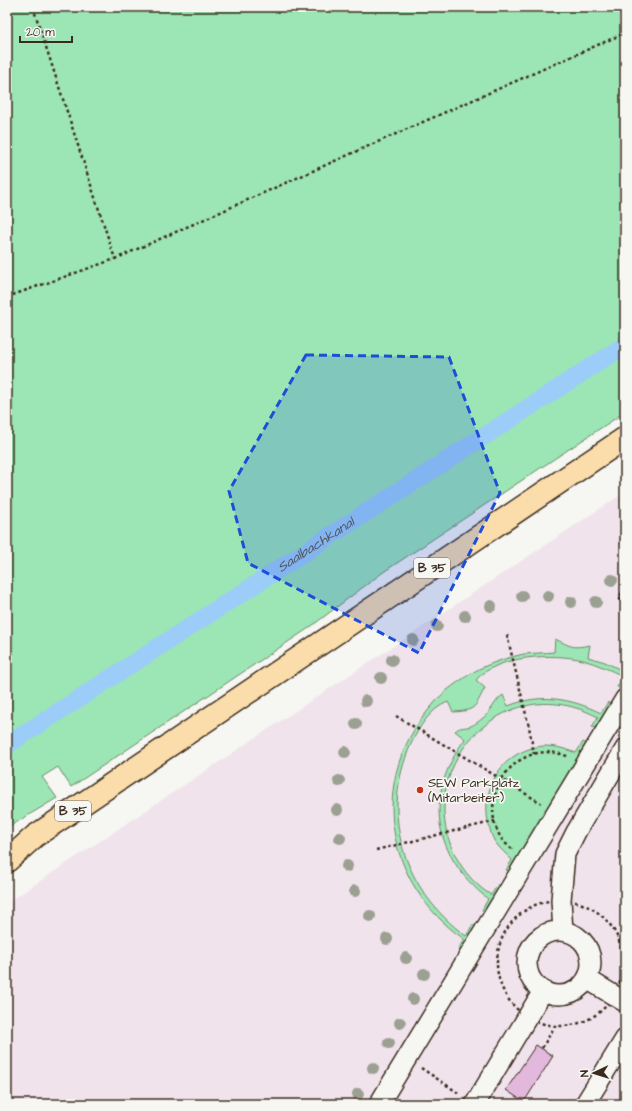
<svg xmlns="http://www.w3.org/2000/svg" width="632" height="1111" viewBox="0 0 632 1111" font-family="'Architects Daughter',sans-serif">
<style>
.built{fill:#f0e3ec}
.green{fill:#9ce5b4;stroke:#6c8869}
.lines{fill:none;stroke-linecap:round;stroke-linejoin:round}
.canal{stroke:#9ccdf8;stroke-width:18}
.building{fill:#e3b8dd;stroke:#3b2a1e}
.minor-casing{stroke:#3b2a1e;stroke-width:22}
.major-casing{stroke:#3b2a1e;stroke-width:25}
.path{stroke:#3b2a1e;stroke-width:2.5;stroke-dasharray:3 3;stroke-linecap:butt}
.minor{stroke:#f6f6f2;stroke-width:19}
.major{stroke:#faddab;stroke-width:22}
.tree{fill:#9ca092}
.marked{fill:#1d4ed8;fill-opacity:0.2;stroke:#1d4ed8;stroke-width:3;stroke-dasharray:8 5;stroke-linejoin:round}
.poi-dot{fill:#c8321e;stroke:#f6f6f2;stroke-width:1.5}
.labels{text-anchor:middle;dominant-baseline:central;stroke-width:3.5;stroke-linejoin:round;paint-order:stroke}
.shield{fill:#f6f6f2;stroke:#73675e;stroke-width:1}
.shield-label{font-size:12px;font-weight:bold;fill:#3b2a1e}
.poi-label{font-size:13px;fill:#3b2a1e;stroke:#f6f6f2;text-anchor:start}
.water-label{font-size:14px;font-style:italic;fill:#535354;stroke:#f6f6f2}
</style>
<rect width="100%" height="100%" fill="#f6f6f2"/>
<filter id="ink" filterUnits="userSpaceOnUse"><feTurbulence type="fractalNoise" baseFrequency=".025" numOctaves="2"/><feDisplacementMap in="SourceGraphic" scale="8" xChannelSelector="R" yChannelSelector="G"/><feConvolveMatrix kernelMatrix="1 2 1 2 8 2 1 2 1" color-interpolation-filters="sRGB"/></filter>
<g filter="url(#ink)">
<path class="built" d="M625 492V1104H7V903Z"/>
<path class="green" d="M7 7H625V412L382 573 309 628 71 787 58 767 42 777 57 798 7 828Z
M555 639C571 646 571 649 590 645L588 657 605 662 625 672V680L620 688 617 687 623 676C610 670 597 664 583 660 553 653 497 655 476 680L485 688C475 706 477 711 453 712L448 702C430 709 419 727 411 744 379 816 404 890 466 936L473 924 476 927 461 951 458 950 464 939C386 885 366 781 431 707 435 702 440 696 445 692 453 685 472 672 481 668 494 662 509 657 524 654 533 653 544 653 554 652Z
M503 695 508 706C541 693 570 698 601 713L608 702 610 705 595 728 592 727 598 717C575 705 550 700 525 706 465 720 429 786 450 843 458 865 472 883 491 895L498 884 500 886V888L486 910 484 911 482 910 488 899C433 855 423 797 465 739L455 731C460 727 461 728 467 727 473 726 478 722 483 718 492 711 494 701 503 695Z
M583 742 587 744 510 871 506 870 512 860C506 854 500 849 495 842 491 836 490 828 488 822 482 791 498 759 529 749 545 743 561 747 576 753Z"/>
<g class="lines">
<path class="canal" id="s1" d="M7 745 625 345"/>
</g>
<path class="building" d="M536 1045 553 1056 524 1102 506 1090Z"/>
<g class="lines">
<g class="minor-casing">
<path id="minor" d="M527 963a32 32 0 1 1 64 0a32 32 0 1 1-64 0Z
M563 931 561 900 565 854 576 832 625 749
M587 979 625 1002
M379 1104 625 699
M475 1104 543 991
M585 1104 625 1039"/>
</g>
<g class="major-casing">
<path id="major" d="M7 861 35 836 625 438"/>
</g>
<path class="path" d="M33 7 115 259
M7 297 115 259 364 148 625 33
M625 588 619 598 625 602
M507 635 529 727 534 754
M396 716 541 803
M7 831 12 828
M512 849C509 846 504 843 501 838 482 807 499 764 534 754 547 750 558 753 570 757
M376 850 495 821
M497 963a63 63 0 1 1 126 0a63 63 0 1 1-126 0Z
M542 1048 555 1026
M421 1068 460 1094"/>
<use href="#minor" class="minor"/>
<use href="#major" class="major"/>
</g>
<g class="tree">
<circle cx="612" cy="580" r="6"/>
<circle cx="522" cy="596" r="6"/>
<circle cx="548" cy="596" r="6"/>
<circle cx="571" cy="602" r="6"/>
<circle cx="596" cy="602" r="6"/>
<circle cx="491" cy="606" r="6"/>
<circle cx="465" cy="616" r="6"/>
<circle cx="437" cy="626" r="6"/>
<circle cx="413" cy="640" r="6"/>
<circle cx="392" cy="660" r="6"/>
<circle cx="381" cy="678" r="6"/>
<circle cx="366" cy="701" r="6"/>
<circle cx="356" cy="724" r="6"/>
<circle cx="345" cy="752" r="6"/>
<circle cx="339" cy="781" r="6"/>
<circle cx="337" cy="810" r="6"/>
<circle cx="340" cy="838" r="6"/>
<circle cx="347" cy="866" r="6"/>
<circle cx="355" cy="891" r="6"/>
<circle cx="370" cy="916" r="6"/>
<circle cx="387" cy="939" r="6"/>
<circle cx="406" cy="958" r="6"/>
<circle cx="424" cy="974" r="6"/>
<circle cx="413" cy="999" r="6"/>
<circle cx="400" cy="1023" r="6"/>
<circle cx="389" cy="1043" r="6"/>
<circle cx="373" cy="1068" r="6"/>
<circle cx="358" cy="1094" r="6"/>
</g>
</g>
<path class="marked" d="M306 355 449 357 500 493 419 653 248 563 229 491Z"/>
<circle class="poi-dot" cx="420" cy="790" r="4"/>
<g class="labels">
<g class="shield">
<rect x="414" y="558" width="36" height="20" rx="3"/>
<rect x="55" y="801" width="36" height="20" rx="3"/>
</g>
<g class="shield-label">
<text x="432" y="568">B 35</text>
<text x="73" y="811">B 35</text>
</g>
<g class="poi-label">
<text x="428" y="783">SEW Parkplatz<tspan x="428" dy="15">(Mitarbeiter)</tspan></text>
</g>
<g class="water-label">
<text stroke="none"><textPath href="#s1" startOffset="368">Saalbachkanal</textPath></text>
</g>
</g>
<rect width="632" height="1111" fill="none" stroke="#f6f6f2" stroke-width="24"/>
<rect x="12" y="12" width="608" height="1087" fill="none" stroke="#3b2a1e" stroke-width="1.5" filter="url(#ink)"/>
<g transform="translate(594 1073) rotate(266)" stroke="#f6f6f2" stroke-width="3" paint-order="stroke">
<path d="M0-3L7 15L0 10L-7 15Z" fill="#3b2a1e"/>
<text y="-6" font-size="11" font-weight="bold" text-anchor="middle" fill="#3b2a1e">N</text>
</g>
<path d="M20 36v6h52v-6" fill="none" stroke="#3b2a1e" stroke-width="2"/>
<text x="26" y="36" font-size="12" fill="#3b2a1e" stroke="#f6f6f2" stroke-width="3" paint-order="stroke">20 m</text>
</svg>
